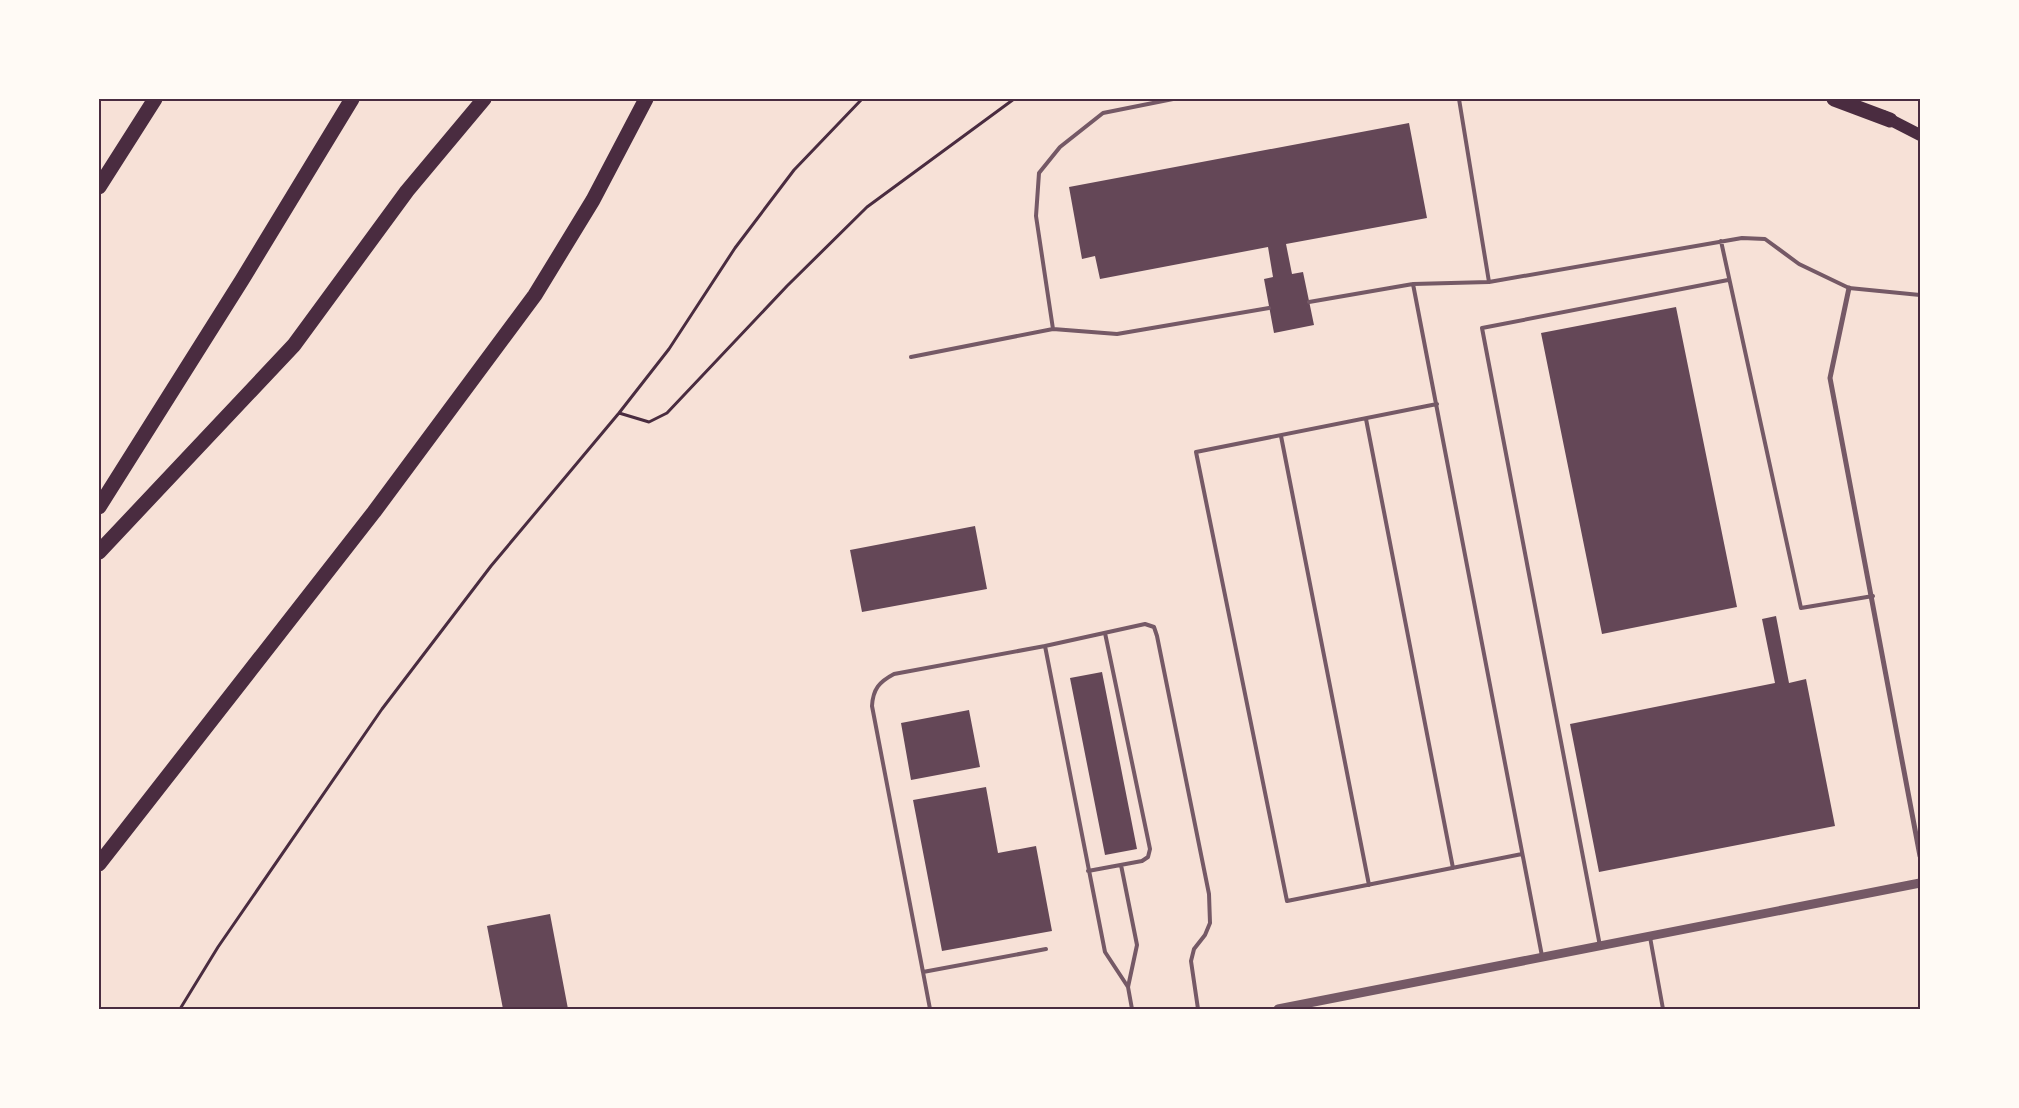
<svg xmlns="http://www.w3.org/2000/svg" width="2019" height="1108" viewBox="0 0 2019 1108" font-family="Cabin,sans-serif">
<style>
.building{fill:#644757}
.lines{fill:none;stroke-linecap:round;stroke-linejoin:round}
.path{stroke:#4a2c40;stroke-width:3}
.service{stroke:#755966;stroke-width:4}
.minor{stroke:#755966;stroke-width:5}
.tertiary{stroke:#755966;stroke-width:9}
.primary{stroke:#4a2c40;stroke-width:12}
.motorway{stroke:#4a2c40;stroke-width:15}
.neatline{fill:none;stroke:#4a2c40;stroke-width:2}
</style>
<rect width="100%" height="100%" fill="#f7e1d7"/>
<path class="building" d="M1409 123 1427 218 1286 244 1292 274 1303 272 1314 325 1274 333 1264 279 1273 277 1268 247 1100 279 1095 256 1082 259 1069 187Z
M1676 307 1737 607 1602 634 1541 333Z
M975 526 987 589 862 612 850 550Z
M1776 616 1789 683 1806 679 1835 826 1599 872 1570 724 1775 683 1762 619Z
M1102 672 1137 849 1105 855 1070 678Z
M969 710 980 767 911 780 901 723Z
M986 787 998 853 1036 846 1052 931 942 951 913 800Z
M550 914 568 1009H503L487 926Z"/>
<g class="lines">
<path class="path" d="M619 413 649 422 667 413 787 286 867 207 1014 99
M180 1009 218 947 382 709 491 566 619 413 669 349 735 248 794 170 862 99"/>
<path class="service" d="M1459 99 1489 282
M1721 241 1801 608 1873 596
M1413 284 1542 956
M1309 302 1413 284 1489 282 1742 238 1765 239 1799 264 1849 288 1920 295
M1053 329 1036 216 1039 173 1060 147 1103 113 1173 99
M911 357 1053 329 1117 334 1269 308
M1437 404 1196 452 1287 901 1522 854
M1366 419 1453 868
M1281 436 1369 885
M1045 646 894 674C879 682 873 689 872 706L923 972 1046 949
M1121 865 1137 945 1128 987
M1088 871 1142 861 1148 857 1150 849 1105 633
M1650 937 1663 1009
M1600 946 1482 328 1728 280
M923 972 930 1009
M1132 1009 1128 987 1105 952 1045 646 1145 624 1154 627 1157 636 1209 894 1210 923 1205 935 1194 949 1191 961 1198 1009"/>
<path class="minor" d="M1849 288 1830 378 1920 856"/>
<path class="tertiary" d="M1278 1009 1920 883"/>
<path class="primary" d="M1883 116 1920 135"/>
<path class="motorway" d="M1834 99 1890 120
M99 187 155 99
M99 507 242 280 352 99
M99 552 294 345 407 191 484 99
M99 864 374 512 535 295 593 200 646 99"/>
</g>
<rect width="2019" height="1108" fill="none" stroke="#fffaf5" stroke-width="200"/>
<rect x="100" y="100" width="1819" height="908" class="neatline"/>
</svg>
